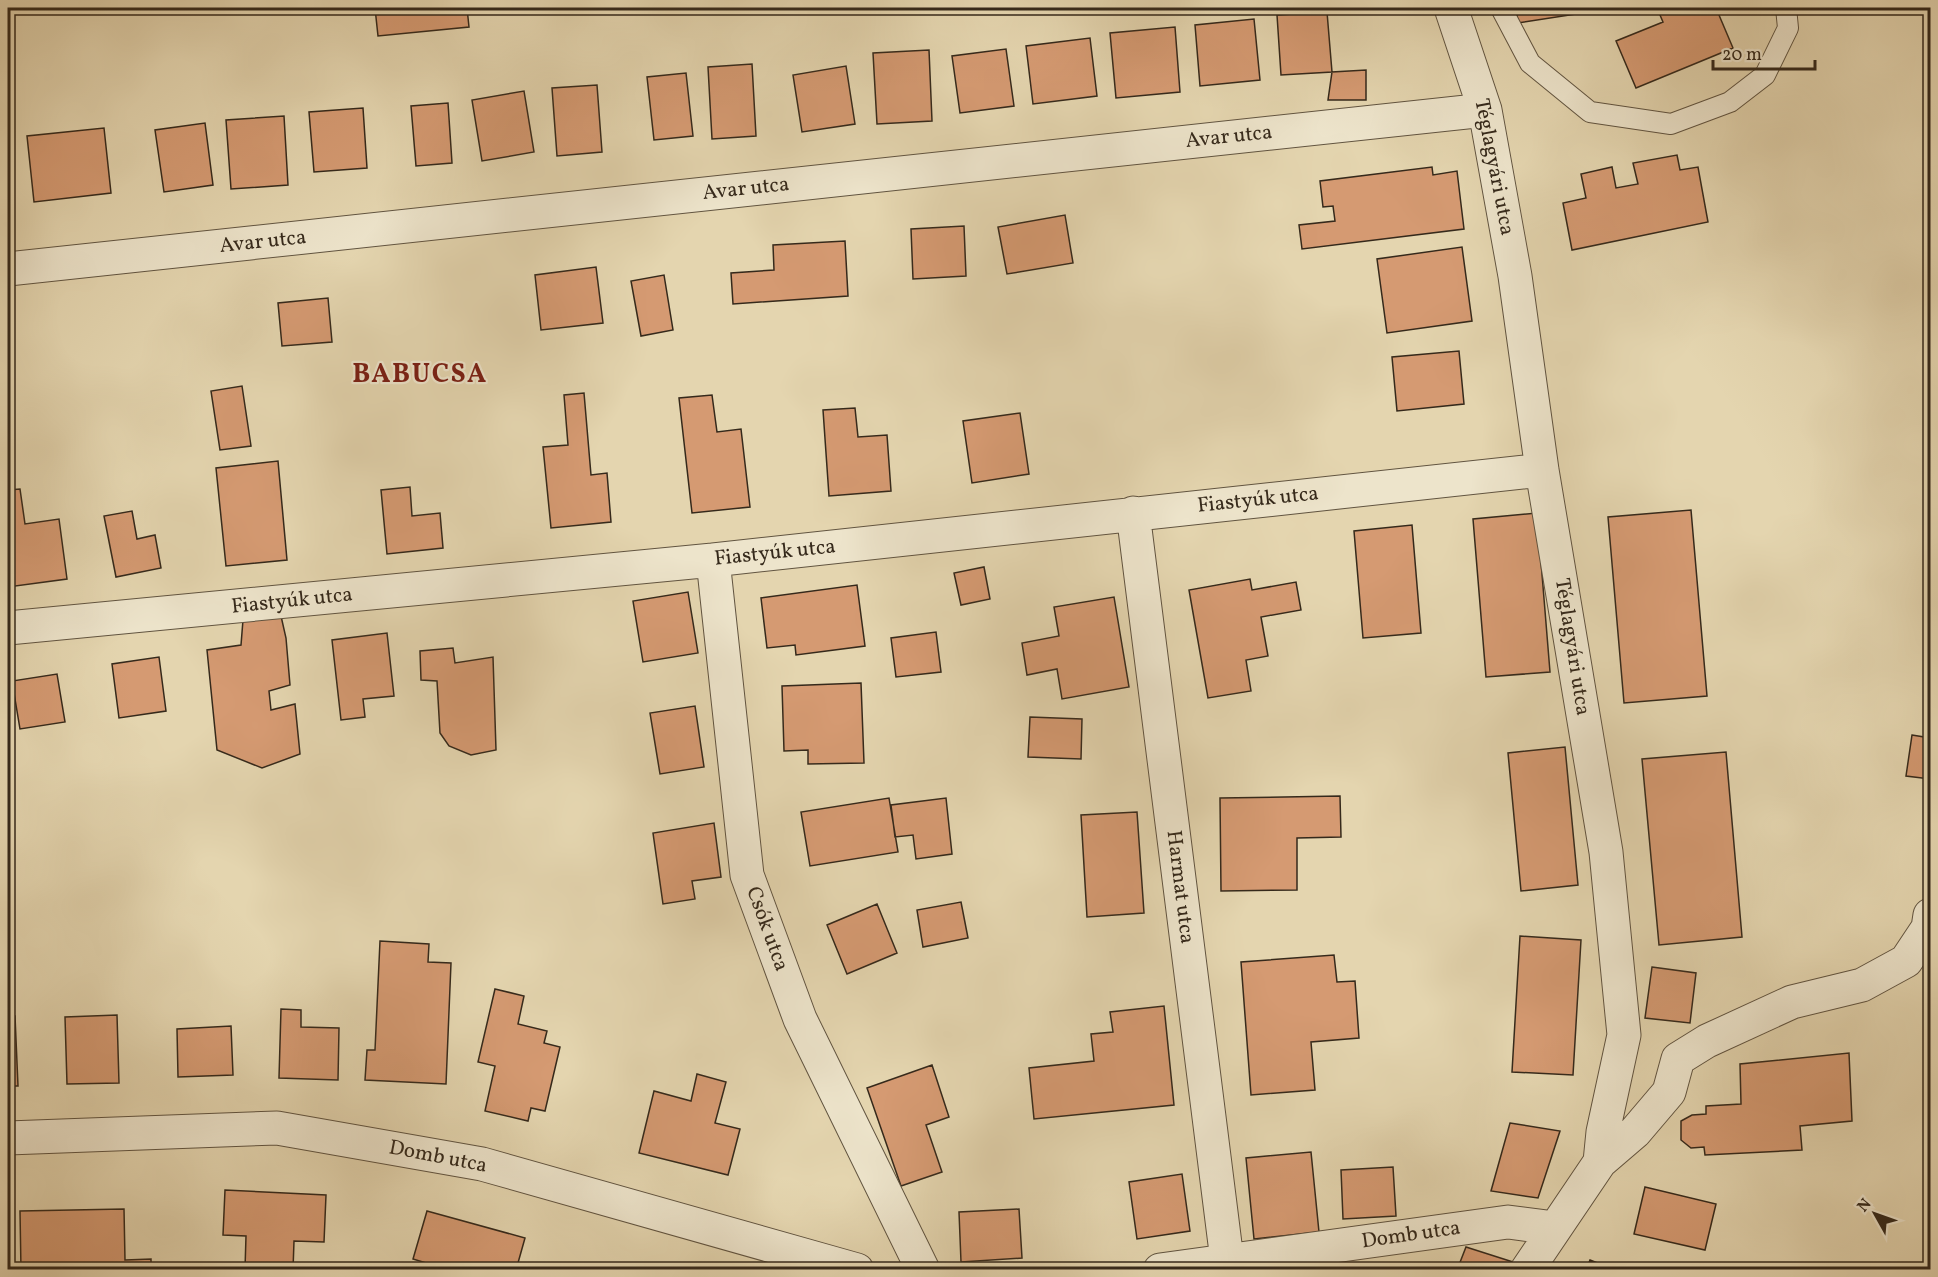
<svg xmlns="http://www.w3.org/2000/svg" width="1938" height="1277" viewBox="0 0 1938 1277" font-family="Vollkorn,serif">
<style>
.building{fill:#d59a72;stroke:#35291b;stroke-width:1.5}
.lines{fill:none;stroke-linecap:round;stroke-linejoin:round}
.lane-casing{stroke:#615440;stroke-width:22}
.street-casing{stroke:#615440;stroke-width:35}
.lane{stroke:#ede4cb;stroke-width:20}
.street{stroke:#ede4cb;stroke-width:33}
.labels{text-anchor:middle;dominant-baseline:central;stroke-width:4.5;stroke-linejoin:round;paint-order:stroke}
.street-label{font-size:21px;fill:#35291b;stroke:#ede4cb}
.district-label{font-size:27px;font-weight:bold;letter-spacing:1.5px;fill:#7a1f14;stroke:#ede4cb}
</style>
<rect width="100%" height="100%" fill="#e4d5af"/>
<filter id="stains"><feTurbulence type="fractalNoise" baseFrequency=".00333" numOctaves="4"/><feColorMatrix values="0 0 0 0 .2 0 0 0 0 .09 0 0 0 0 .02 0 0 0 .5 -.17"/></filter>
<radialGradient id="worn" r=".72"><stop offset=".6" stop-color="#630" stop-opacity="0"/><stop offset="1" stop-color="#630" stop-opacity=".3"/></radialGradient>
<path class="building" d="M375 8H467L469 27 378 36Z
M1516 8H1615L1518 23Z
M1657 8H1716L1733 48 1636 88 1616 41 1663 22Z
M1327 12 1332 72 1281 75 1277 15Z
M1254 19 1260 80 1200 86 1195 25Z
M1175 27 1180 92 1116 98 1110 33Z
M1090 38 1097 96 1033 104 1026 46Z
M1006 49 1014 106 960 113 952 56Z
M929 50 932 121 877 124 873 53Z
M752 64 756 136 712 139 708 67Z
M846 66 855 124 802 132 793 75Z
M1366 70V100H1328L1332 72Z
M686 73 693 136 654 140 647 77Z
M597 85 602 152 557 156 552 88Z
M524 91 534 152 482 161 472 100Z
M448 103 452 163 416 166 411 106Z
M363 108 367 168 314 172 309 112Z
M284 116 288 185 231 189 226 120Z
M205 123 213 185 164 192 155 130Z
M104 128 111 193 34 202 27 136Z
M1677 155 1680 170 1698 167 1708 222 1572 250 1563 203 1586 198 1581 174 1612 167 1616 188 1638 184 1633 163Z
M1432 167 1433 175 1457 171 1464 229 1302 249 1299 225 1335 221 1333 206 1323 207 1320 181Z
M1065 215 1073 263 1007 274 998 227Z
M964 226 966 276 913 279 911 229Z
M845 241 848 296 733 304 731 273 774 270 773 245Z
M1462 247 1472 321 1387 333 1377 259Z
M596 267 603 323 541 330 535 275Z
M664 275 673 330 641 336 631 281Z
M328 298 332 342 282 346 278 303Z
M1459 351 1464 404 1397 411 1392 357Z
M242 386 251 446 220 450 211 391Z
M584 393 591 475 607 473 611 522 551 528 543 447 568 445 564 395Z
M712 395 717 432 741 429 750 507 692 513 679 398Z
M855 408 858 437 887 435 891 491 829 496 823 410Z
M1020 413 1029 474 972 483 963 421Z
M278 461 287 560 226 566 216 468Z
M410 487 412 516 440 513 443 548 387 554 381 490Z
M20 489 25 524 59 519 67 579 8 587V490Z
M1691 510 1707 696 1624 703 1608 517Z
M132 511 137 539 155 535 161 568 116 577 104 516Z
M1537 513 1550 672 1486 677 1473 519Z
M1412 525 1421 633 1363 638 1354 531Z
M984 567 990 599 961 605 954 573Z
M1250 579 1252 590 1296 582 1301 610 1261 617 1268 656 1246 660 1251 691 1208 698 1189 590Z
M857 585 865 646 796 655 795 645 767 648 761 598Z
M688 592 698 653 643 662 633 601Z
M1114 597 1129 687 1062 699 1057 669 1027 675 1022 643 1059 636 1054 607Z
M281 616 286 638 290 685 269 691 271 710 295 704 300 754 262 768 217 750 207 650 241 645 243 620Z
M936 632 941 672 896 677 891 638Z
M387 633 394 696 363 699 365 717 341 720 332 640Z
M453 648 455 663 493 657 496 750 471 755 449 746 440 733 437 681 421 680 420 651Z
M159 657 166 711 119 718 112 664Z
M57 674 65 722 20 729 12 681Z
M861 683 864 763 808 764V750L784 751 782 686Z
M695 706 704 767 660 774 650 713Z
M1030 717 1082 719 1081 759 1028 757Z
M1912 735 1930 738V779L1906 776Z
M1565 747 1578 885 1521 891 1508 753Z
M1726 752 1742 937 1659 945 1642 759Z
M1340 796 1341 837 1297 838V890L1221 891 1220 798Z
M889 798 898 852 810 866 801 812Z
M946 798 952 854 916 859 913 835 895 837 891 805Z
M1137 812 1144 913 1087 917 1081 815Z
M714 823 721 877 692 881 695 899 663 904 653 833Z
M961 902 968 938 923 947 917 910Z
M877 904 897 953 847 974 827 925Z
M1520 936 1581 940 1573 1075 1512 1072Z
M380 941 429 944 428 962 451 963 446 1084 365 1080 367 1050H375Z
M1334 955 1337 982 1355 981 1359 1038 1311 1042 1315 1090 1251 1095 1241 962Z
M1652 967 1696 973 1690 1023 1645 1018Z
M495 989 524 996 518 1024 547 1031 544 1043 560 1047 545 1111 531 1108 528 1121 485 1111 495 1066 478 1062Z
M1164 1006 1174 1105 1034 1119 1029 1068 1094 1061 1091 1034 1113 1032 1110 1012Z
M281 1009 301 1010V1027L339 1028 338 1080 279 1078Z
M117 1015 119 1083 67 1084 65 1017Z
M8 1016H15L18 1086H8Z
M231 1026 233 1075 178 1077 177 1029Z
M1849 1053 1852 1121 1800 1126 1802 1150 1705 1155 1704 1147 1691 1148 1681 1140V1121L1692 1115 1706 1114V1106L1741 1104 1740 1064Z
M932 1065 949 1117 926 1125 942 1172 901 1186 867 1088Z
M697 1074 726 1082 715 1123 740 1129 728 1175 639 1153 654 1091 691 1101Z
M1510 1123 1560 1131 1538 1198 1491 1191Z
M1311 1152 1319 1232 1254 1239 1246 1158Z
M1393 1167 1396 1216 1343 1219 1341 1170Z
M1182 1174 1190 1231 1137 1239 1129 1182Z
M1645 1187 1716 1204 1705 1250 1634 1234Z
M225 1190 326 1195 324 1242 294 1241 293 1270 245 1269 246 1236 223 1235Z
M124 1209 125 1260 151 1259V1270H21L20 1211Z
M1019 1209 1022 1258 961 1262 959 1212Z
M427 1211 525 1238 516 1270H449L413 1259Z
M1466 1247 1513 1262 1510 1270H1457Z
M1590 1260 1615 1270H1586Z
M632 1264 648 1270H630Z"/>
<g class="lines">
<g class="lane-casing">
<path id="lane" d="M1501 8 1530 63 1590 112 1671 124 1730 102 1765 75 1788 28 1786 8"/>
</g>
<g class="street-casing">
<path id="street" d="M1451 8 1485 110 1515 276 1542 470 1606 852 1624 1035 1603 1132 1600 1162 1527 1270
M8 269 1485 110
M1133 513 1227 1260
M713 560 747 875 800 1019 923 1270
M8 628 713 560 1542 470
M8 1138 277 1128 482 1164 857 1270
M1600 1162 1635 1132 1669 1092 1678 1059 1707 1041 1792 1002 1862 985 1906 961 1928 928 1930 915
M1160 1270 1508 1222 1555 1228"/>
</g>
<use href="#lane" class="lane"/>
<use href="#street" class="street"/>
</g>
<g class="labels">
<g class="street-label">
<text transform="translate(1229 137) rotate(-6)">Avar utca</text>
<text transform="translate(1494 167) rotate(79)">Téglagyári utca</text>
<text transform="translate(746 189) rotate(-6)">Avar utca</text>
<text transform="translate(263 242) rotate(-6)">Avar utca</text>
<text transform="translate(1258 500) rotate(-6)">Fiastyúk utca</text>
<text transform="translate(775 553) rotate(-6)">Fiastyúk utca</text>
<text transform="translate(292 601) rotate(-6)">Fiastyúk utca</text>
<text transform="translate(1572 647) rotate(81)">Téglagyári utca</text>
<text transform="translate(1180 887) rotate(83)">Harmat utca</text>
<text transform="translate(767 929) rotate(70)">Csók utca</text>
<text transform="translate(438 1157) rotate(11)">Domb utca</text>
<text transform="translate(1411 1235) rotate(-8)">Domb utca</text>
</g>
<g class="district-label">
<text x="420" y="375">BABUCSA</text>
</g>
</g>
<rect width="1938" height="1277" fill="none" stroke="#e4d5af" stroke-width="30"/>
<rect x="9" y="9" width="1920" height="1259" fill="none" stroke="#35291b" stroke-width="3"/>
<rect x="15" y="15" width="1908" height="1247" fill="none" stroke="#35291b" stroke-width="1.5"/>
<g transform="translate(1875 1214) rotate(310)" stroke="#ede4cb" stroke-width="4.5" paint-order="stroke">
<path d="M0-4.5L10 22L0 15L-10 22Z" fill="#35291b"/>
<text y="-9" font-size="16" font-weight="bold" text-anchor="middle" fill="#35291b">N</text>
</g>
<path d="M1713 60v9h102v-9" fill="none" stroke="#35291b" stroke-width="3"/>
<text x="1722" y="60" font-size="18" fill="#35291b" stroke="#ede4cb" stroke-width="4.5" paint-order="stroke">20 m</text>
<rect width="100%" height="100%" filter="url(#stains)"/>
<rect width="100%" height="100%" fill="url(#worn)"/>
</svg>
